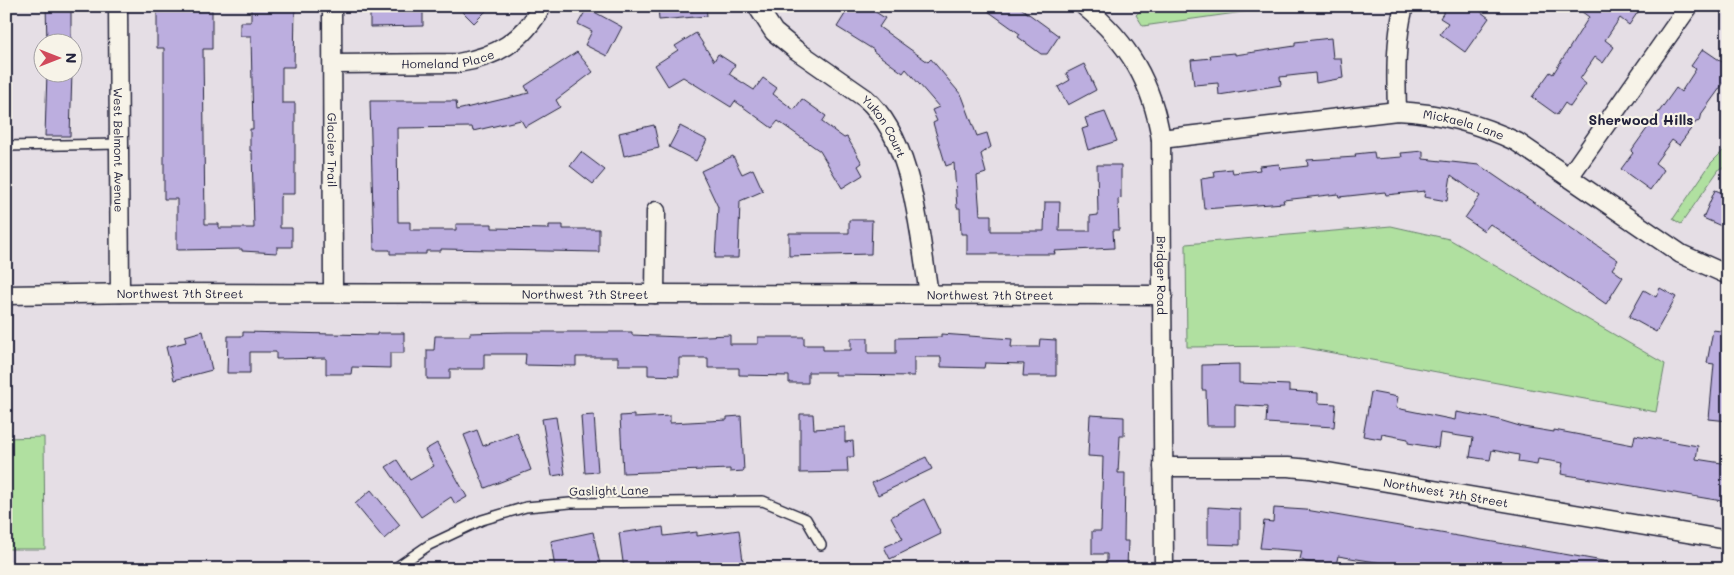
<svg xmlns="http://www.w3.org/2000/svg" width="1734" height="575" viewBox="0 0 1734 575" font-family="Mali,sans-serif">
<style>
.green{fill:#b0e0a0;stroke:#69816e}
.building{fill:#bcaedf;stroke:#22223b}
.lines{fill:none;stroke-linecap:round;stroke-linejoin:round}
.lane-casing{stroke:#22223b;stroke-width:12}
.street-casing{stroke:#22223b;stroke-width:21}
.lane{stroke:#f7f3e8;stroke-width:9}
.street{stroke:#f7f3e8;stroke-width:18}
.labels{text-anchor:middle;dominant-baseline:central;stroke-width:4.5;stroke-linejoin:round;paint-order:stroke}
.street-label{font-size:12px;fill:#22223b;stroke:#f7f3e8}
.neighbourhood-label{font-size:14px;font-weight:bold;fill:#22223b;stroke:#f7f3e8}
</style>
<rect width="100%" height="100%" fill="#e5dee5"/>
<filter id="ink" filterUnits="userSpaceOnUse"><feTurbulence type="fractalNoise" baseFrequency=".02" numOctaves="2"/><feDisplacementMap in="SourceGraphic" scale="10" xChannelSelector="R" yChannelSelector="G"/><feConvolveMatrix kernelMatrix="1 2 1 2 8 2 1 2 1" color-interpolation-filters="sRGB"/></filter>
<g filter="url(#ink)">
<path class="green" d="M1145 6H1286L1143 26 1136 15Z
M1728 146V168H1720L1681 224 1673 219 1711 163Z
M1391 226 1449 239 1665 364 1656 412 1295 346 1187 347 1186 244Z
M44 437 45 549H6V438Z"/>
<path class="building" d="M46 6H71V42H47Z
M172 6H192V11L212 10V49H203L205 224H219V228H254L252 151H250V129H253L251 36H240V22H251V6H295L294 67H282V103H295V194H281L280 198V228H292V247H277V253L242 251V249L177 250V199H164V48H157V12L172 11Z
M370 6H423V26L370 27Z
M457 6H491L474 23Z
M658 6H706L707 16 659 20Z
M850 6H866L885 18 879 27 928 62 931 59 962 96 977 136 987 133 991 147 981 154 986 173 977 176 980 215H991V231H1044L1045 202H1060L1059 231H1090V216L1098 215 1097 165H1121V198L1118 199 1119 230H1113L1114 248 1054 251 1055 254H967V234H961L960 208H957L954 163 946 166 933 123 937 121 932 110 939 107 906 69 903 73 873 51 874 50 837 27Z
M981 6H1018L1059 36 1047 54H1041L1018 37 1020 34Z
M1448 6H1485L1481 12 1489 18 1465 52 1440 34 1448 23 1440 18Z
M1574 6H1642L1629 25 1620 18 1605 40 1614 47 1603 63 1595 57 1580 79 1586 84 1570 107 1565 103 1557 115 1532 97 1550 72 1553 74 1589 17Z
M587 8 622 27 607 56 585 45 592 31 578 24Z
M696 33 714 61 718 54 735 65 729 74 754 90 763 78 777 88 773 94 794 110 802 99 826 116 822 122 844 138 847 137 862 163 858 166 863 175 842 188 820 151 778 121 772 128 735 101 731 107 683 77 668 86 655 65 678 50 675 46Z
M1331 38 1333 58H1341L1343 78 1316 83 1315 73 1280 77 1281 85 1219 95 1218 83 1194 85 1191 60 1211 58 1210 55 1235 53V55L1295 46V42Z
M1703 49 1728 66V77L1702 113 1700 121 1696 122 1679 145 1672 140 1655 163 1664 170 1650 190 1621 169 1633 153 1631 151 1676 88 1681 92 1696 69 1691 66Z
M577 52 593 72 556 100 560 107 525 127 521 120 473 131 472 127 397 128 398 222H410V230H456V224H492V228L549 229V225H563V229H599V252L441 249V251H426V254H390V250H374L370 101H456L457 110 529 93 525 86Z
M1084 64 1096 90 1068 105 1058 87 1070 80 1066 73Z
M47 72H72L70 136H45Z
M1105 112 1117 141 1088 150 1082 129 1088 127 1085 118Z
M654 125 659 148 624 156 619 133Z
M680 126 707 140 696 161 669 147Z
M1423 151V159L1479 165 1618 260 1612 269 1623 277 1606 304 1490 224 1484 231 1465 218 1480 196 1451 175 1447 201 1424 197 1425 191 1386 195 1385 192 1339 197 1338 194 1283 200 1284 203 1204 209 1201 179 1215 177 1214 171 1232 169 1233 173 1260 170 1259 166 1279 164 1280 169 1308 166 1307 160 1356 157 1355 154 1374 152 1375 159 1402 157 1401 153Z
M581 152 605 170 593 184 570 166Z
M733 156 742 174 753 169 763 191 740 201 738 258H715L718 207 701 171Z
M1715 190 1728 195V229L1703 218Z
M849 220H872L871 254 789 256V233H849Z
M1660 288 1676 297 1656 332 1629 317 1644 290 1656 297Z
M1713 330 1728 332V421L1709 419 1714 364 1707 363Z
M203 331 212 370 174 380 166 347 186 342 185 336Z
M243 332 377 335V333H404V353H390V368L352 367 351 374H326V358L276 359V352H250V373H227L228 336H243Z
M507 332H632V335L682 337 730 335V344H758V337H804V345H823V350H851V338H868V353H896V338L941 337V334L1012 339 1011 347H1039L1040 339 1056 340V376H1023L1024 364 985 363 984 368 941 367V357H914V376L835 375V372H808V383H789V376L739 375V368H708V358H679V376L648 375V365H618V357H576V366L525 365 526 354H484V369H450V379H427V350H434L435 336H470V333Z
M1239 364V383L1289 385V391L1318 393V403L1336 404 1334 427 1266 423 1267 407 1235 405V426H1207L1206 390H1202V365Z
M1371 392 1398 397 1396 408 1455 420 1456 412 1496 419 1523 427 1554 432V430L1633 445 1635 435 1698 446 1696 459 1728 464V502L1561 474 1563 463 1538 459 1537 465 1518 462 1519 455 1492 450 1490 460 1470 457 1473 438 1440 433 1438 448 1408 443V439L1382 434 1381 439 1363 436Z
M800 414H813L814 429 845 427V442L853 441 854 457H847L848 472 800 473Z
M594 415 598 472 585 473 581 416Z
M634 415V418L670 416V423L727 420V417L741 416 744 471 730 472V469L623 473 620 416Z
M1090 415 1124 417V436H1120L1118 473H1125L1124 541H1128L1127 568H1107V554H1092V531H1101L1103 457 1088 456Z
M556 417 565 474 552 476 542 419Z
M477 430 483 446 517 433 531 470 485 488 464 435Z
M437 443 467 497 455 504 451 497 421 517 386 467 397 460 410 480 434 466 425 450Z
M926 457 932 469 878 495 872 483Z
M371 490 400 525 384 539 355 504Z
M924 499 941 534 890 559 884 547 903 539 891 517Z
M1208 507 1240 509V545L1208 544Z
M1274 508 1306 510 1575 556 1608 562V569H1420L1338 556 1336 565 1306 562 1300 559 1302 551 1260 548 1264 521 1273 522Z
M663 527 664 536 697 532V536L739 530 744 569H624L619 533Z
M593 532 601 569H555L551 541Z"/>
<g class="lines">
<g class="lane-casing">
<path id="lane" d="M6 146 119 144
M394 569 429 545 482 520 526 507 570 503 763 501 806 519 821 545"/>
</g>
<g class="street-casing">
<g id="street">
<path id="s1" d="M118 6 120 293"/>
<path id="s2" d="M332 6 333 293"/>
<path id="s3" d="M757 6 774 32 796 50 865 98C914 140 919 234 929 294"/>
<path id="s4" d="M1084 6C1129 43 1152 82 1161 139L1164 569"/>
<path id="s5" d="M333 64 458 63C496 57 523 41 542 6"/>
<path d="M1397 111C1396 75 1395 41 1404 6"/>
<path id="s6" d="M1161 139 1397 111C1441 113 1478 123 1517 142L1681 254 1728 275"/>
<path d="M1569 177 1689 6"/>
<path d="M655 294 656 211"/>
<path id="s7" d="M6 295 141 293 1163 295"/>
<path id="s8" d="M1163 467H1288L1310 469 1728 540"/>
</g>
</g>
<use href="#lane" class="lane"/>
<use href="#street" class="street"/>
</g>
</g>
<g class="labels">
<g class="street-label">
<text stroke="none"><textPath href="#s5" startOffset="115">Homeland Place</textPath></text>
<text stroke="none"><textPath href="#s6" startOffset="306">Mickaela Lane</textPath></text>
<text stroke="none"><textPath href="#s3" startOffset="178">Yukon Court</textPath></text>
<text stroke="none"><textPath href="#s1" startOffset="144">West Belmont Avenue</textPath></text>
<text stroke="none"><textPath href="#s2" startOffset="144">Glacier Trail</textPath></text>
<text stroke="none"><textPath href="#s4" startOffset="294">Bridger Road</textPath></text>
<text stroke="none"><textPath href="#s7" startOffset="174">Northwest 7th Street</textPath></text>
<text stroke="none"><textPath href="#s7" startOffset="579">Northwest 7th Street</textPath></text>
<text stroke="none"><textPath href="#s7" startOffset="984">Northwest 7th Street</textPath></text>
<text transform="translate(609 490) rotate(-1)">Gaslight Lane</text>
<text stroke="none"><textPath href="#s8" startOffset="285">Northwest 7th Street</textPath></text>
</g>
<g class="neighbourhood-label">
<text x="1641" y="119">Sherwood Hills</text>
</g>
</g>
<rect width="1734" height="575" fill="none" stroke="#f7f3e8" stroke-width="25"/>
<rect x="12" y="12" width="1709" height="550" fill="none" stroke="#22223b" stroke-width="2" filter="url(#ink)"/>
<g transform="translate(58 58) rotate(90)"><circle r="24" fill="#f7f3e8" stroke="#a29fa3"/>
<path d="M0-4L9 19L0 12L-9 19Z" fill="#d1495b"/>
<text y="-8" font-size="14" font-weight="bold" text-anchor="middle" fill="#22223b">N</text>
</g>
</svg>
